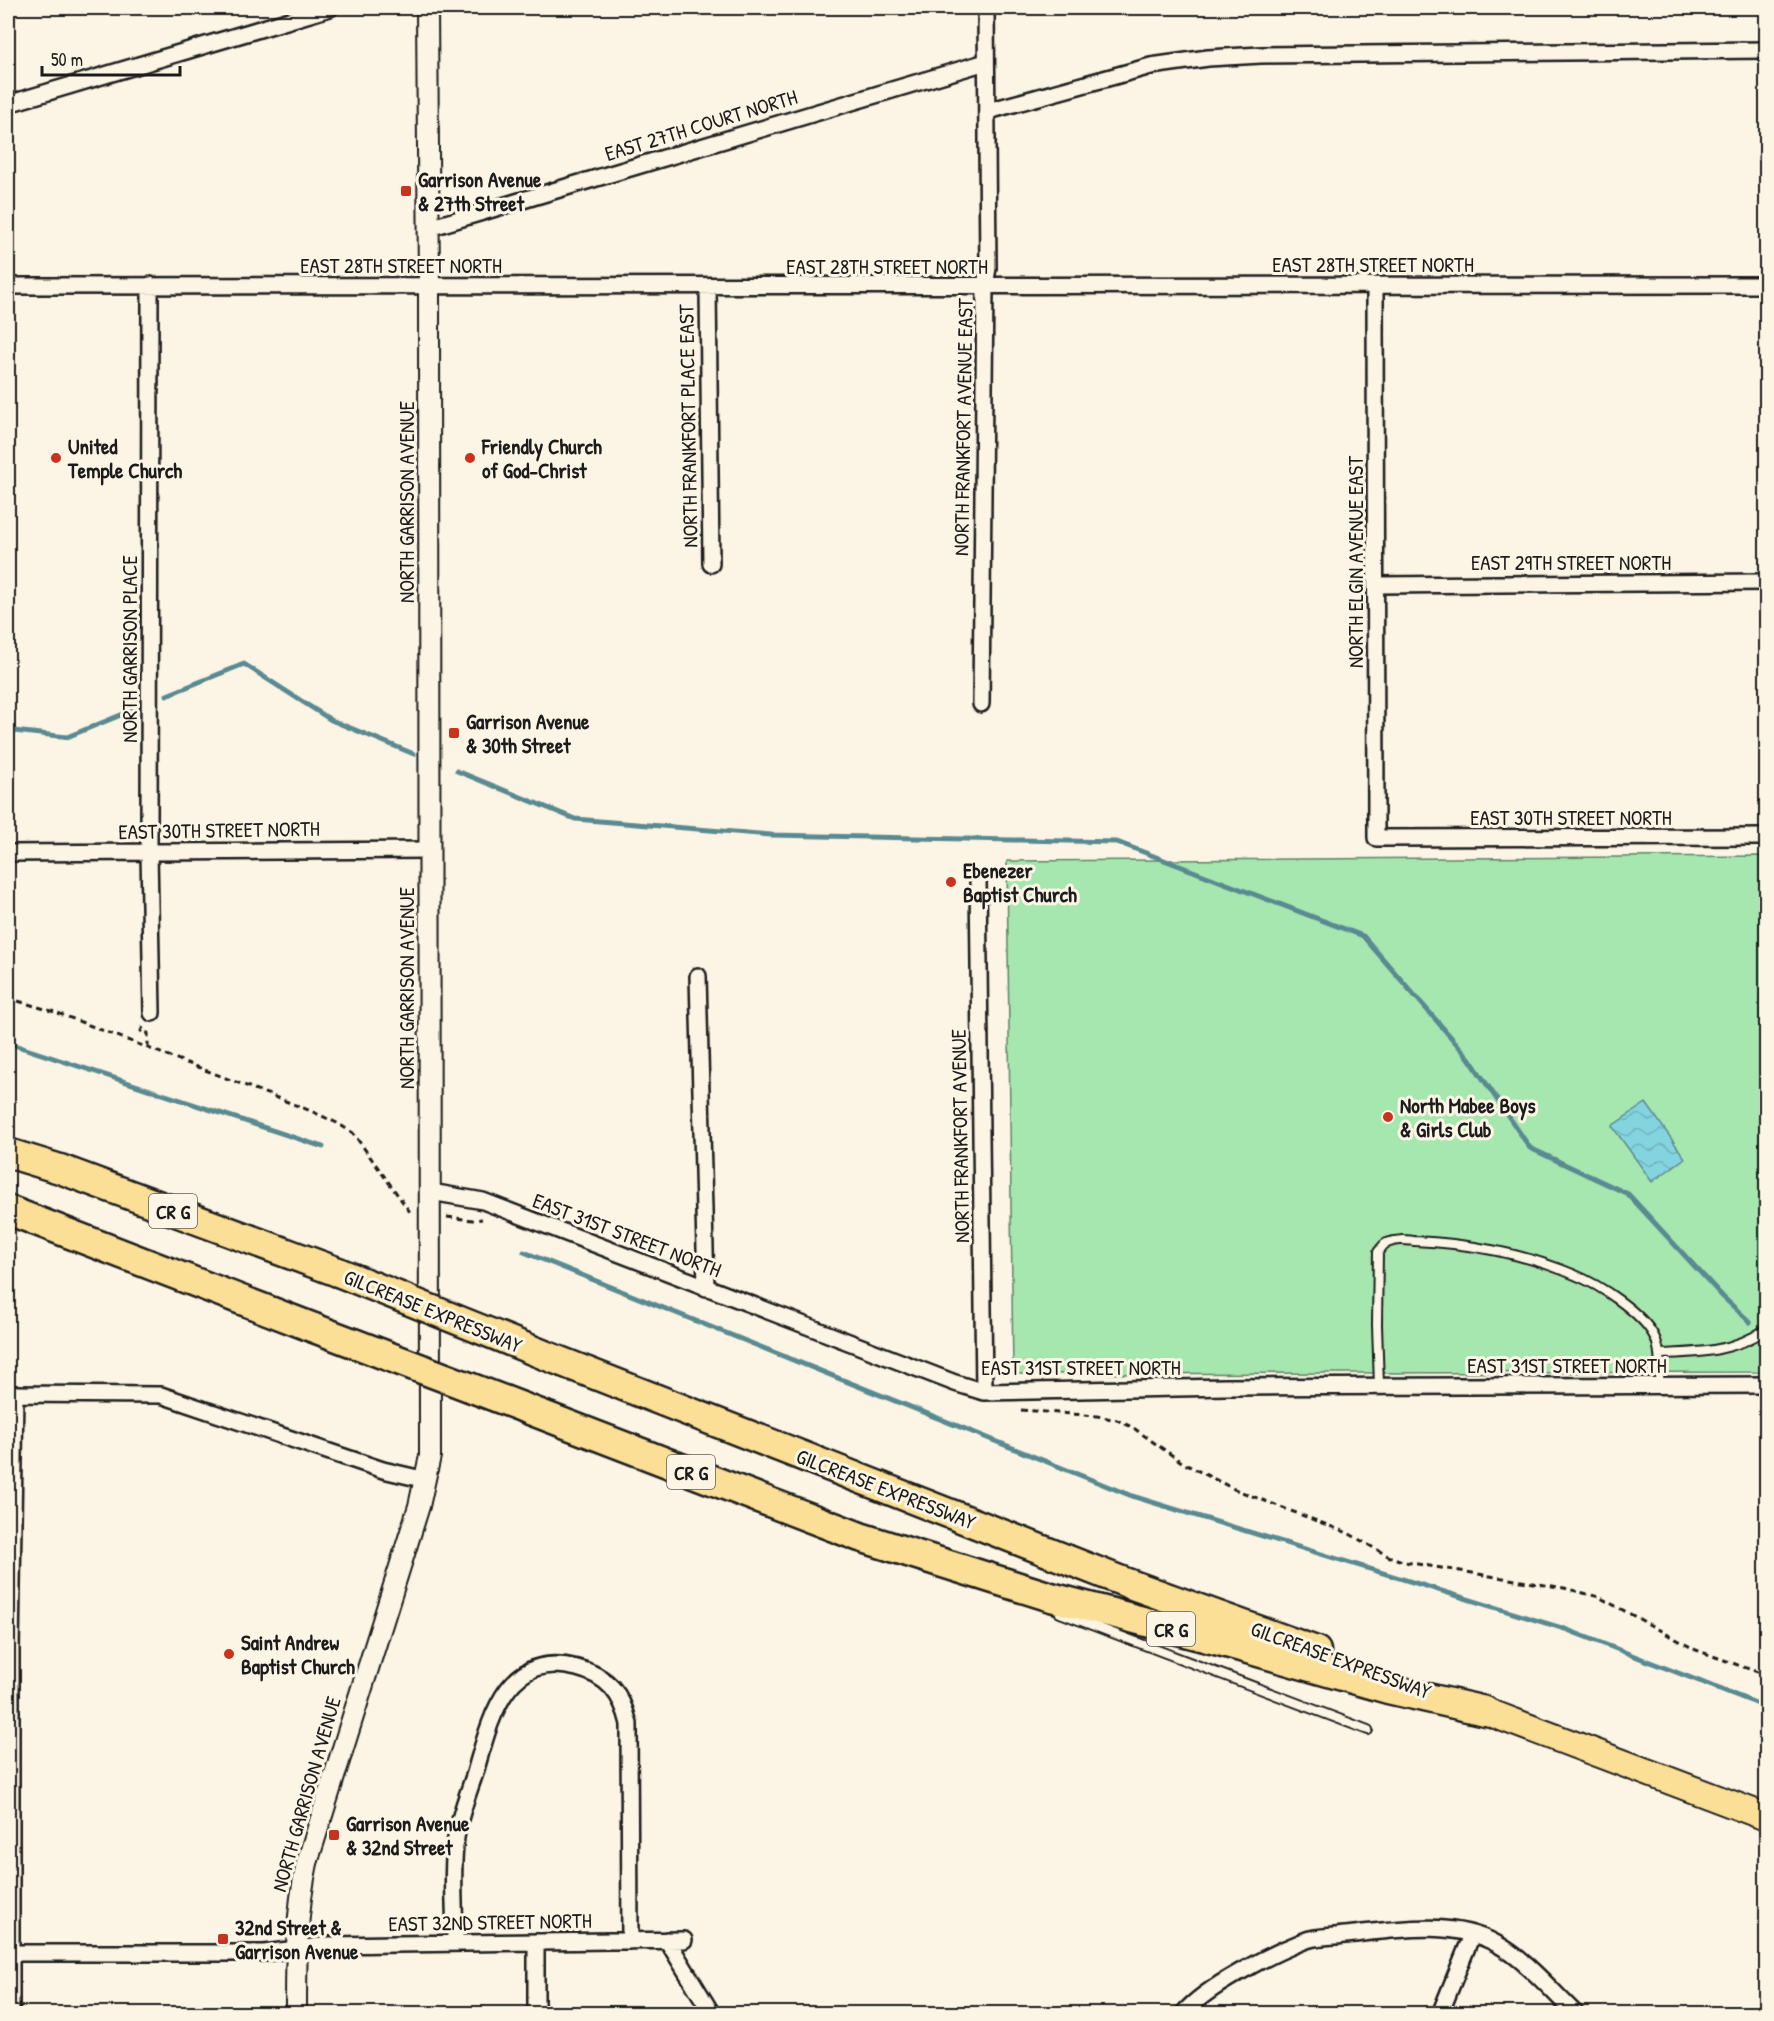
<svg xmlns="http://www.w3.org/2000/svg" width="1774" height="2021" viewBox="0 0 1774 2021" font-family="'Patrick Hand',sans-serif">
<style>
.park{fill:#a6e7b0;stroke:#618266;stroke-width:1.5}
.water{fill:url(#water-waves);stroke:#5a8a91;stroke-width:1.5}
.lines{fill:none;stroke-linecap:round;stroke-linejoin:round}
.stream{stroke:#5a8a91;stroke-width:5}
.service-casing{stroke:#1c1c1c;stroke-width:12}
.minor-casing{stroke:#1c1c1c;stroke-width:20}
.tertiary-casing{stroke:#1c1c1c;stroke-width:24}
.trunk-casing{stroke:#1c1c1c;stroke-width:30}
.motorway-casing{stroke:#1c1c1c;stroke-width:33}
.path{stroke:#1c1c1c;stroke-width:3;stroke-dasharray:6 4.5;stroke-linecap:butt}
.service{stroke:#fcf5e5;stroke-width:8}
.minor{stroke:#fcf5e5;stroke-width:15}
.tertiary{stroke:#fcf5e5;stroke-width:20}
.trunk{stroke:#fbdf96;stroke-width:26}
.motorway{stroke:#fbdf96;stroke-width:28}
.motorway-bridge-casing{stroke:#1c1c1c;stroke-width:33;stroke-linecap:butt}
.motorway-bridge{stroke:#fbdf96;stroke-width:28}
.poi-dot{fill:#c8321e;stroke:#fcf5e5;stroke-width:2}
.labels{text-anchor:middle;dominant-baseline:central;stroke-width:6;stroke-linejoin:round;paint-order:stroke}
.shield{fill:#fcf5e5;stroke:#5f5d58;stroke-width:1.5}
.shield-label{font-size:20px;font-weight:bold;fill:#1c1c1c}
.street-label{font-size:21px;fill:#1c1c1c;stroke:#fcf5e5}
.poi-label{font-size:21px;font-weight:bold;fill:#1c1c1c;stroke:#fcf5e5;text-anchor:start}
</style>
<defs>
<pattern id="water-waves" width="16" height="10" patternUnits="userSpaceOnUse" patternTransform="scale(1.5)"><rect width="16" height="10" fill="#84d4df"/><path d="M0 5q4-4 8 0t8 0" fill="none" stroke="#71b5bf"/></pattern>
</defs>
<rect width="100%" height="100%" fill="#fcf5e5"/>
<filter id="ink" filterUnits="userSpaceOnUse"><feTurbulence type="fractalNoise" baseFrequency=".0167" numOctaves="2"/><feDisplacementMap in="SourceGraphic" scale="12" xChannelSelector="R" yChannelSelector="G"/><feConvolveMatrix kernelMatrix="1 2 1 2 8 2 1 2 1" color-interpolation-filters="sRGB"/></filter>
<g filter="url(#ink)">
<path class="park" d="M1766 856V1372L1013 1374 1007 861Z"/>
<path class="water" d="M1646 1103 1685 1158 1652 1182 1612 1126Z"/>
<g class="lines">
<path class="stream" d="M167 695 244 664 331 720 414 754
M8 725 14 731 67 737 138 708
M457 771 575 819 771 835 1117 842 1363 936 1469 1058 1530 1148 1628 1194 1723 1297 1750 1322
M8 1043 323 1147
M524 1252 1132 1496 1565 1629 1766 1707"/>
<g class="service-casing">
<path id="service" d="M1659 1354C1697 1353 1735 1352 1766 1329
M1379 1386 1377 1325 1378 1252C1381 1249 1383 1244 1387 1243 1396 1239 1405 1240 1414 1241 1468 1243 1526 1254 1575 1275 1600 1285 1642 1313 1654 1336 1662 1351 1659 1370 1659 1386
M1060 1613 1368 1730"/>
</g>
<g class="minor-casing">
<path id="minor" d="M8 104 330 8
M988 111 1151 66 1208 58 1261 55 1766 50
M429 228 986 62
M150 285 149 852 152 1013
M1375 285 1376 838 1766 837
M8 286 1766 285
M708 287 711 564
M1376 585 1766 582
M981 704 985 286 988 268 986 8
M8 853 430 850
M978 879 984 1392
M698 976 706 1288
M431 1192 483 1201 955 1383 984 1392 1226 1387 1766 1385
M8 1394 161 1395 383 1470 426 1480
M667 1940 712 2014
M455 1943C455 1910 451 1870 456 1838 459 1816 468 1794 475 1773 490 1721 505 1649 577 1668 608 1676 622 1694 629 1724L630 1941
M10 1953H264L329 1945 684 1940
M11 2014V1650L15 1394
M536 2014V1942
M1183 2014C1205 1987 1271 1954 1304 1941 1316 1936 1332 1937 1345 1935 1393 1930 1452 1919 1497 1944 1525 1959 1553 1992 1576 2014
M1440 2014 1472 1935"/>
</g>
<g class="tertiary-casing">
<path id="tertiary" d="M296 2014C296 1963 296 1913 307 1863L419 1506 430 1456 429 286 427 8"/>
</g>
<g class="trunk-casing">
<path id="trunk" d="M1485 1711 1766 1817"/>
</g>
<g class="motorway-casing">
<path id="motorway" d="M8 1153 60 1169 338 1272
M8 1210 314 1328
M547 1356 1127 1583 1316 1651
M522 1407 860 1537 1051 1597 1223 1642 1388 1689 1485 1711"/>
</g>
<path class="path" d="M8 998 55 1012 311 1111 337 1123 353 1133 410 1212
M143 1027 141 1031 143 1033H148V1049
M447 1217 473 1220 482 1219
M1021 1410 1097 1416 1117 1420 1132 1427 1183 1463 1234 1489 1348 1533 1388 1556 1405 1562 1564 1588 1599 1597 1696 1650 1766 1675"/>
<use href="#service" class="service"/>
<use href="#minor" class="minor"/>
<use href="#tertiary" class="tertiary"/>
<use href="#trunk" class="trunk"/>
<use href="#motorway" class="motorway"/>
<g class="motorway-bridge-casing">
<path id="motorway-bridge" d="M338 1272 547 1356
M314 1328 522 1407"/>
</g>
<use href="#motorway-bridge" class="motorway-bridge"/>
</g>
</g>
<g class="poi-dot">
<rect x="400" y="185" width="12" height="12" rx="3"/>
<circle cx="56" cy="458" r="6"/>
<circle cx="470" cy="458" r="6"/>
<rect x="448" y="727" width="12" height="12" rx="3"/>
<circle cx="951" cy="882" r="6"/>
<circle cx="1388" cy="1117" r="6"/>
<circle cx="229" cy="1654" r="6"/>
<rect x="328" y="1829" width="12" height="12" rx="3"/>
<rect x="217" y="1933" width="12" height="12" rx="3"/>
</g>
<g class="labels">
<g class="shield">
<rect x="149" y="1194" width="48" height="34" rx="4.5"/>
<rect x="667" y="1455" width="48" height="34" rx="4.5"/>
<rect x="1147" y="1612" width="48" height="34" rx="4.5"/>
</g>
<g class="shield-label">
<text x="173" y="1211">CR G</text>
<text x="691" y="1472">CR G</text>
<text x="1171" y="1629">CR G</text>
</g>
<g class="street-label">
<text transform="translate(701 125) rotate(-17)">EAST 27TH COURT NORTH</text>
<text x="1373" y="264">EAST 28TH STREET NORTH</text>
<text x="401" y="265">EAST 28TH STREET NORTH</text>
<text x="887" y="266">EAST 28TH STREET NORTH</text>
<text transform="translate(688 426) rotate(-91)">NORTH FRANKFORT PLACE EAST</text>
<text transform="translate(963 427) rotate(-89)">NORTH FRANKFORT AVENUE EAST</text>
<text transform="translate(406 502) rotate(-90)">NORTH GARRISON AVENUE</text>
<text transform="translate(1355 562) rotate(-90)">NORTH ELGIN AVENUE EAST</text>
<text x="1571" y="562">EAST 29TH STREET NORTH</text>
<text transform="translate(129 649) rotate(-90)">NORTH GARRISON PLACE</text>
<text x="1571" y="817">EAST 30TH STREET NORTH</text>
<text transform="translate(219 830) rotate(-1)">EAST 30TH STREET NORTH</text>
<text transform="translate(406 988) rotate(-90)">NORTH GARRISON AVENUE</text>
<text transform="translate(960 1136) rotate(-91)">NORTH FRANKFORT AVENUE</text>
<text transform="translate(627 1235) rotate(21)">EAST 31ST STREET NORTH</text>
<text transform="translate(433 1311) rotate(22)">GILCREASE EXPRESSWAY</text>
<text x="1567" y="1365">EAST 31ST STREET NORTH</text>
<text x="1081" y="1367">EAST 31ST STREET NORTH</text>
<text transform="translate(886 1489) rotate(21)">GILCREASE EXPRESSWAY</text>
<text transform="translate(1341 1660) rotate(20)">GILCREASE EXPRESSWAY</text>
<text transform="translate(306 1794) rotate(-74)">NORTH GARRISON AVENUE</text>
<text transform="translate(490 1922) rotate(-1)">EAST 32ND STREET NORTH</text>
</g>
<g class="poi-label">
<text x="418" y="179">Garrison Avenue<tspan x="418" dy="24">&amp; 27th Street</tspan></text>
<text x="68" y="446">United<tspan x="68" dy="24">Temple Church</tspan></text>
<text x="482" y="446">Friendly Church<tspan x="482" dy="24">of God-Christ</tspan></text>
<text x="466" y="721">Garrison Avenue<tspan x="466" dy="24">&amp; 30th Street</tspan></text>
<text x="963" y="870">Ebenezer<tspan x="963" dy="24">Baptist Church</tspan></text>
<text x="1400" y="1105">North Mabee Boys<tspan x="1400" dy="24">&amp; Girls Club</tspan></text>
<text x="241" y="1642">Saint Andrew<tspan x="241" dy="24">Baptist Church</tspan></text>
<text x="346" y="1823">Garrison Avenue<tspan x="346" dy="24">&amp; 32nd Street</tspan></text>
<text x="235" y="1927">32nd Street &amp;<tspan x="235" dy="24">Garrison Avenue</tspan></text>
</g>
</g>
<rect width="1774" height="2021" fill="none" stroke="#fcf5e5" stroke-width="30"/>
<rect x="15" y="15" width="1744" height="1991" fill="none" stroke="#1c1c1c" stroke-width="2" filter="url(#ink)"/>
<path d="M42 66v9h138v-9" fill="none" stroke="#1c1c1c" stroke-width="3"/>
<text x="51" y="66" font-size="18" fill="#1c1c1c" stroke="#fcf5e5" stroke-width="4.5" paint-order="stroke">50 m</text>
</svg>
